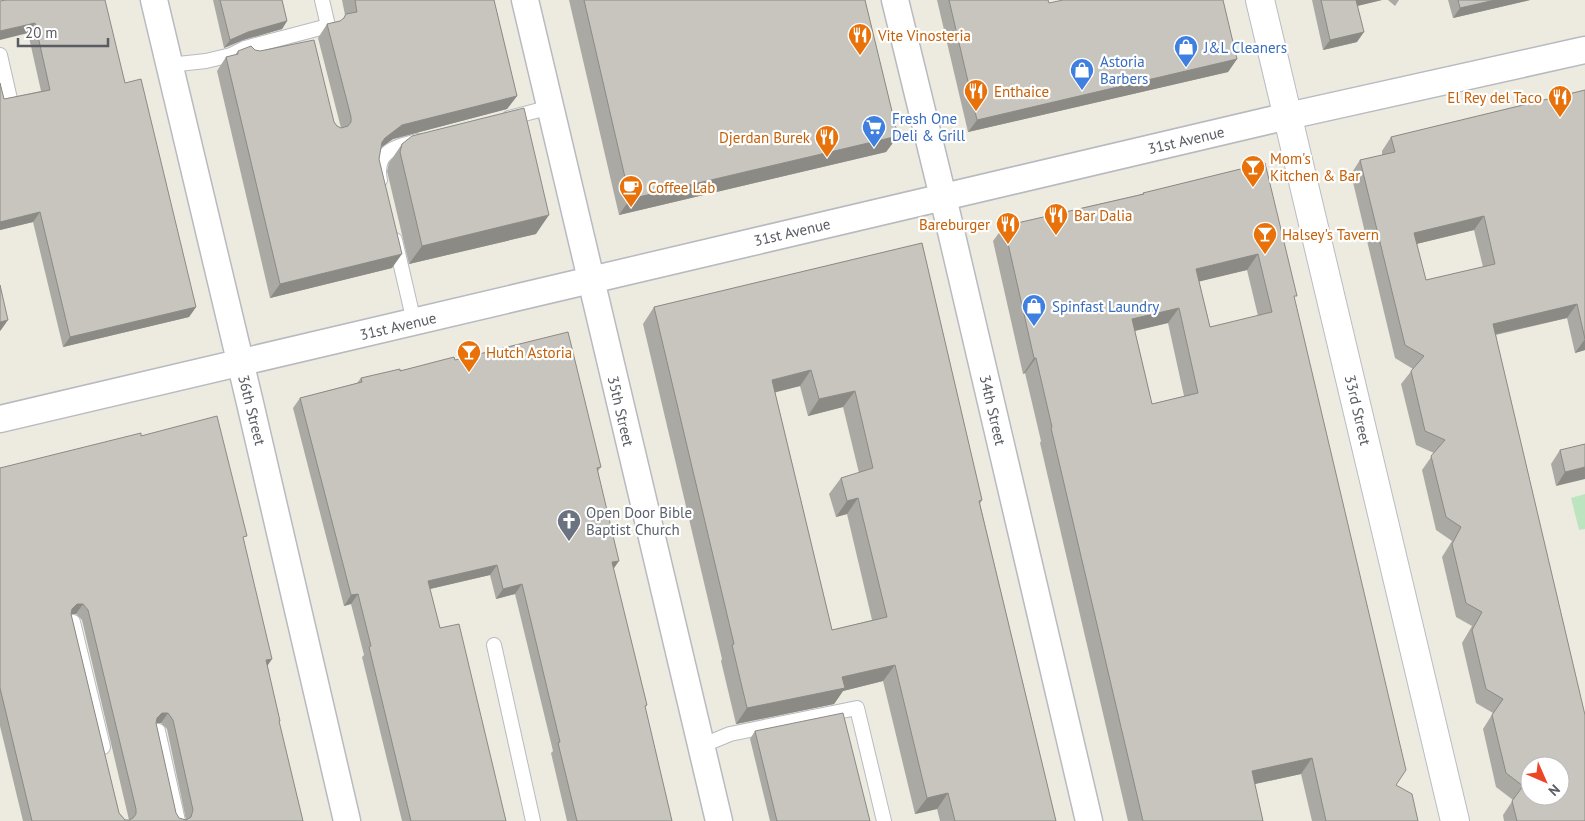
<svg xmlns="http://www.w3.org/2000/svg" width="1585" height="821" viewBox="0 0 1585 821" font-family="'PT Sans',sans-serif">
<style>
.green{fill:#bce5bf}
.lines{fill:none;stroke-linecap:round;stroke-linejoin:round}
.lane-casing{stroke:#b8bac0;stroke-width:16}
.street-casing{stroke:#b8bac0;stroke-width:29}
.secondary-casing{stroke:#b9bcc3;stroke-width:30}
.lane{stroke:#fff;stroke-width:14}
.street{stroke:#fff;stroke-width:26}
.secondary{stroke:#fff;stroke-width:28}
.wall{fill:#aba9a3;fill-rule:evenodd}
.shaded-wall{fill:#8b8a85}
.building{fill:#c7c5be;stroke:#8b8a85;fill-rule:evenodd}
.labels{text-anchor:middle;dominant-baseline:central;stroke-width:4.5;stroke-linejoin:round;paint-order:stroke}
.food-label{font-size:15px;fill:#c56008;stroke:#fff;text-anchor:start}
.shop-label{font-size:15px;fill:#366cbe;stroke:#fff;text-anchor:start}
.street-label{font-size:15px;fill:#595c62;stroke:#fff}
.worship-label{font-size:15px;fill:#5b616d;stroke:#fff;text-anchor:start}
</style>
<rect width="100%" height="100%" fill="#edebe0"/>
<path class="green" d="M1585 494V529L1579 530 1571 498Z"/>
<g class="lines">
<g class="lane-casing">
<path id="lane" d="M0 55 10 99
M169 65 206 61 231 55 245 48 328 26 322 0
M509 118 551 107
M380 180C374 152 395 147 417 141
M395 240 414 322
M73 622 103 747
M494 645 533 821
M158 731 178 821
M701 746 730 734 857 708 884 821"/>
</g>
<g class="street-casing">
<path id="street" d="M154 0 250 403 347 821
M525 0 719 821
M895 0 943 197 1089 821
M0 419 1288 116 1585 50"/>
</g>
<g class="secondary-casing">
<path id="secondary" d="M1260 0 1455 821"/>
</g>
<use href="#lane" class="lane"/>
<use href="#street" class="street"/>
<use href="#secondary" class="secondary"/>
</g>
<path class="wall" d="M6 0 125 83 196 307 189 317 63 347 33 222 0 230V83L4 99 41 91 28 33Z
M213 0H282L287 21 282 29 243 40 224 48Z
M342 0H494L517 96 507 109 393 139 381 147 379 159 392 268 270 298 217 71 226 57 235 55 238 51 334 122 337 126 341 128 318 38 327 24 340 21 343 19 345 15Z
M569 0H865L898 136 886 152 619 215Z
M937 0H1048L1049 3 1237 59 1228 72 968 132Z
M1312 0H1382L1357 6V42L1323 50Z
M1388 0H1399L1395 6Z
M1448 0H1530L1453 18Z
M1585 90V350L1575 353 1567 318 1496 335 1585 821H1504L1503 815 1513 800 1496 787 1483 729 1493 713 1476 703 1462 643 1472 626 1456 617 1442 557 1452 541 1436 530 1422 470 1434 453 1416 445 1401 384 1413 369 1395 358 1351 174 1360 160 1382 155V151L1391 137ZM1474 230 1483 267 1426 280 1416 244Z
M402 144 536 234 409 264 387 171 389 163Z
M1265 163 1396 785 1418 821H1312L1301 774 1255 784 1263 821H1128L1040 443 1041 441 1025 373 1023 374 993 241 1004 226 1142 194 1143 193ZM1247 270 1258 316 1210 327 1199 281ZM1168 323 1184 396 1152 404 1135 331Z
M922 243 982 500 980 504 1056 821H940L937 809 915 814 883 681 843 691 834 704 736 724 721 661 722 659 643 324 654 307ZM800 386 808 416 843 407 859 473 841 478 829 494 836 517 847 514 872 620 832 630 775 392Z
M455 360 601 467 598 471 613 569 647 705 645 707 672 821H567L551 753 553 751 515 594 496 599 490 575 430 589 440 628 506 821H402L362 657 364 655 351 604 344 606 293 408 300 398 357 383 361 378Z
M141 436 244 540 267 666 279 723 303 821H23L0 726V468ZM71 614H76L82 620 129 820H125L119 813ZM156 723H161L167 729 186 820 179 818 176 813Z
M1585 444 1556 486 1551 464 1560 450Z
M755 731 870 821H770L750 739Z"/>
<path class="shaded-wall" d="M1354 0H1382L1349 8Z
M1495 0H1530L1453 18 1460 8Z
M287 21 282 29 243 40 224 48 230 40 248 32Z
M35 23 28 33 0 40V31Z
M1364 32 1357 42 1323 50 1330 40Z
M1237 59 1228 72 968 132 977 120Z
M517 96 507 109 393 139 375 152 385 138 402 125Z
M898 136 886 152 619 215 630 199Z
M40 212 33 222 0 230V222Z
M549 215 536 234 409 264 422 246Z
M1484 216 1474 230 1404 247 1414 233Z
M402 254 392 268 270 298 280 284Z
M1258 254 1247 270 1185 285 1196 269Z
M1577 304 1567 318 1483 337 1493 324Z
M196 307 189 317 63 347 70 337Z
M1179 308 1168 323 1121 334 1132 319Z
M8 320 1 330 0 331V322Z
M1585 339V350L1575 353Z
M1034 358H1036L1025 373 1023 374Z
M811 370 800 386 761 396 772 380Z
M855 391 843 407 808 416 819 399Z
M1585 467V479L1556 486 1565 472Z
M858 498 847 514 836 517 847 501Z
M619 561 612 571V562Z
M497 565 490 575 421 591 428 581Z
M522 584 515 594 496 599 503 589Z
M358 594 351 604 344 606 351 595Z
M77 604H83L76 614H70L72 609Z
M272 659 266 668V660Z
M895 665 883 681 843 691 834 704 736 724 747 708 842 677Z
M162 713H168L161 723H156L157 718Z
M1312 758 1301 774 1241 787 1252 771Z
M948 793 937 809 915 814 927 798Z"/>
<path class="building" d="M6 0H105L125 83 141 79 196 307 70 337 40 212 0 222V83L4 99 50 90 35 23 0 31V1Z
M220 0H282L287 21 248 32 230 40Z
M355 0H494L517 96 402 125 385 138 382 142 379 159 402 254 280 284 226 57 238 54V51L251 46 255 50 260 51 314 40 334 122 337 126 341 128 348 126 351 122V117L327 24 340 21 344 18 346 14 357 12Z
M584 0H865L898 136 630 199Z
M949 0H1048L1049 3 1063 0H1223L1237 59 977 120Z
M1321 0H1356L1364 32 1330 40Z
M1458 0H1495L1460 8Z
M1585 90V339L1577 304 1493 324 1585 715V821H1517L1512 801 1523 786 1506 773 1492 715 1503 699 1486 689 1472 630 1482 612 1466 603 1452 544 1461 527 1446 517 1431 456 1445 440 1425 431 1411 371 1424 356 1405 345 1360 160 1395 152 1391 137ZM1484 216 1495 264 1426 280 1414 233ZM1530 766H1560V796H1530Z
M524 108 549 215 422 246 400 152 402 144 412 136Z
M1265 163 1297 296H1294L1406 770 1396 785 1412 794 1418 821H1326L1312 758 1252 771 1263 821H1143L1051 428 1052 427 1036 358H1034L1004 226 1144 194 1143 193ZM1258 254 1272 312 1210 327 1196 269ZM1179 308 1198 393 1152 404 1132 319Z
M922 243 982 500 979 501 1056 821H955L948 793 927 798 895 665 842 677 845 688 747 708 732 645 734 644 654 307ZM811 370 819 399 855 391 873 468 841 478 847 501 858 498 887 617 832 630 772 380Z
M0 285 8 320 0 322Z
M568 332 601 467 597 468 619 561 612 562 647 705 645 706 672 821H577L558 743 560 742 522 584 503 589 497 565 428 581 440 628 459 624 506 821H411L369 647 371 646 358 594 351 595 300 398 362 382 361 378 400 369V371L454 357 455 360Z
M217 416 247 536 243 537 272 659 266 660 280 721H279L303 821H32L0 688V468L141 433V436ZM77 604H83L88 610 136 809V814L133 818 129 820H125L119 813 71 614 72 609ZM162 713H168L173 720 193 810 191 817 186 820 179 818 176 813 156 723 157 718Z
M1585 444V467L1565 472 1560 450Z
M843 713 870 821H777L755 731Z"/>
<defs>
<g id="restaurant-pin" transform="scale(1.25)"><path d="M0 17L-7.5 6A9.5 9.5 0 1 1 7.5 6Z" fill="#e8710a" stroke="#fff"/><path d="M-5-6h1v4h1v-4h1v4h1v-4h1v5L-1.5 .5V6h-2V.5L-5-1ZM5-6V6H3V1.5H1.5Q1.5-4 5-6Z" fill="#fff"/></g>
<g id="shop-pin" transform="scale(1.25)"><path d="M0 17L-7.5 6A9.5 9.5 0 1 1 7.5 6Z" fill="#3f7fe0" stroke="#fff"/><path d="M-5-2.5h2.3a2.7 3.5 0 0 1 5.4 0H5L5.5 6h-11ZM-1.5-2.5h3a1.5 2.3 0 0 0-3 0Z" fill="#fff"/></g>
<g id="supermarket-pin" transform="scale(1.25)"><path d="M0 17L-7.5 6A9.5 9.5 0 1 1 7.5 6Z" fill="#3f7fe0" stroke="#fff"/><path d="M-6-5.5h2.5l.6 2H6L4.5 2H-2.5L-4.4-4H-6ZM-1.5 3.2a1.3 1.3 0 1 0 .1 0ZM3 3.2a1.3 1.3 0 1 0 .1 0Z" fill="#fff"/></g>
<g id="bar-pin" transform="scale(1.25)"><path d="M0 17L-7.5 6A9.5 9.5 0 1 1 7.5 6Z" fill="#e8710a" stroke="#fff"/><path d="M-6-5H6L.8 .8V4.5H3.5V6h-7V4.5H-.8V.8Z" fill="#fff"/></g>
<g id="cafe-pin" transform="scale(1.25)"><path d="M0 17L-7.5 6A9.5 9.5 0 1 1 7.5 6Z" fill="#e8710a" stroke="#fff"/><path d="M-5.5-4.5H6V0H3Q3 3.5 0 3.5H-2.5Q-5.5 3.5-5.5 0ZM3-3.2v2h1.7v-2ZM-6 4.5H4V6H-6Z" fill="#fff"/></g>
<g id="church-pin" transform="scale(1.25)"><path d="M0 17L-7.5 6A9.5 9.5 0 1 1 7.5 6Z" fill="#6b7280" stroke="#fff"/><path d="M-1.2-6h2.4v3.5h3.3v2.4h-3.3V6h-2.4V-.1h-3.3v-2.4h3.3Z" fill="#fff"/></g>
</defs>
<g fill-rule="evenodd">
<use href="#restaurant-pin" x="860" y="35"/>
<use href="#shop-pin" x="1186" y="47"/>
<use href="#shop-pin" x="1082" y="70"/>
<use href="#restaurant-pin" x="976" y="91"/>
<use href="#restaurant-pin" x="1560" y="97"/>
<use href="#supermarket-pin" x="874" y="127"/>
<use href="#restaurant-pin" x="827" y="137"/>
<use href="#bar-pin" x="1253" y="167"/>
<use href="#cafe-pin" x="631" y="187"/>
<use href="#restaurant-pin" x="1056" y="215"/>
<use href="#restaurant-pin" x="1008" y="224"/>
<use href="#bar-pin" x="1265" y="234"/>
<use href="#shop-pin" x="1034" y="306"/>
<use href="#bar-pin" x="469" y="352"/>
<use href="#church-pin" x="569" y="521"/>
</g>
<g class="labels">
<g class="food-label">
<text x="878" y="35">Vite Vinosteria</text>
<text x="994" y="91">Enthaice</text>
<text x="1542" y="97" text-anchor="end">El Rey del Taco</text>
<text x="810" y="137" text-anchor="end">Djerdan Burek</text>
<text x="1270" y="158">Mom's<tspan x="1270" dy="17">Kitchen &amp; Bar</tspan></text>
<text x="648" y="187">Coffee Lab</text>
<text x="1074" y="215">Bar Dalia</text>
<text x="990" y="224" text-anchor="end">Bareburger</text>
<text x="1282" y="234">Halsey's Tavern</text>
<text x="486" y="352">Hutch Astoria</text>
</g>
<g class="shop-label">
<text x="1204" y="47">J&amp;L Cleaners</text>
<text x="1100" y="61">Astoria<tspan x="1100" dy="17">Barbers</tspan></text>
<text x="892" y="118">Fresh One<tspan x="892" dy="17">Deli &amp; Grill</tspan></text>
<text x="1052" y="306">Spinfast Laundry</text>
</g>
<g class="street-label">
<text transform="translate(1186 140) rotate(-13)">31st Avenue</text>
<text transform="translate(792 232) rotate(-13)">31st Avenue</text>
<text transform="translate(398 326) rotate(-13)">31st Avenue</text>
<text transform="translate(252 410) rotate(76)">36th Street</text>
<text transform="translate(993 410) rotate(77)">34th Street</text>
<text transform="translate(1358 410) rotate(77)">33rd Street</text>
<text transform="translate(621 411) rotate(77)">35th Street</text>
</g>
<g class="worship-label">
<text x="586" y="512">Open Door Bible<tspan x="586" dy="17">Baptist Church</tspan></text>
</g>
</g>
<g transform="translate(1545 781) rotate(135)"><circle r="24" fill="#ffffff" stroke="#bdbec0"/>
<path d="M0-4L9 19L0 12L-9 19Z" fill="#eb4628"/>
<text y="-8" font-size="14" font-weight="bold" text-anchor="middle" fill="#595c62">N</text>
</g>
<path d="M18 38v8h90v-8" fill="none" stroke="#595c62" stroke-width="2.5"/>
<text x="25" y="38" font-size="15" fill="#595c62" stroke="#ffffff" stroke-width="4" paint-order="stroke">20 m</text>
</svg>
